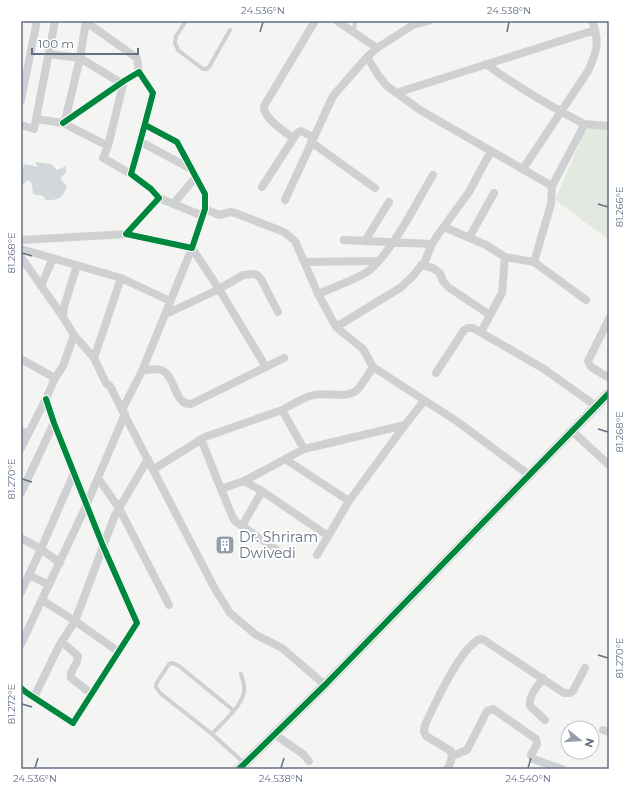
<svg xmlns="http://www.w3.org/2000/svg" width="630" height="790" viewBox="0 0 630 790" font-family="Montserrat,sans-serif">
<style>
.green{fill:#e3e8e0}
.water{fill:#d1d7db}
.shadow{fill:#0003}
.building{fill:#d0d2d2;stroke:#e4e4e2}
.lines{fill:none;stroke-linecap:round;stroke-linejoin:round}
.service{stroke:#cfd0d1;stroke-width:4}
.minor{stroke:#cfd0d1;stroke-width:8}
.tertiary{stroke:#cfd0d1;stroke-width:10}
.cycleway-casing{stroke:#fff;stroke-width:8}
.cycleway{stroke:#00873e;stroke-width:6}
.ticks{fill:none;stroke:#636f84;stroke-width:1.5}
.labels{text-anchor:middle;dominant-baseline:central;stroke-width:4;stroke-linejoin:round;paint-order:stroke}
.poi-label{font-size:14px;fill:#636f84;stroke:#fff;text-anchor:start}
.neatline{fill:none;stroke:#636f84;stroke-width:1.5}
.ticks-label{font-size:10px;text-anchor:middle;fill:#636f84}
</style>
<rect width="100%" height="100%" fill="#f4f5f2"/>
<path class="green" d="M588 124 609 127V240L555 200Z"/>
<path class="water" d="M35 162 51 164 57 170 66 166V173L60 178 67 187C61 199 59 200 46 200L43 196 33 194 32 184 29 180 23 184 21 183V171L25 164 38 167Z"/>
<path class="shadow" d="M218 545 229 549 220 555 215 548Z"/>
<path class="building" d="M228 538 233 546 223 553 217 544Z"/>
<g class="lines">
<path class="service" d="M186 21 176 36 175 43 178 50 203 69H206L209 67 230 30
M354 32 355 21
M233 710 179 666 172 663 169 664 156 684V687L160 693 212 734 244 763
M212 734C222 723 242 706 244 692 245 686 243 680 241 674"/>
<path class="minor" d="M337 21 377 48
M86 22 137 58 139 72
M49 54 80 58 121 83
M367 57 378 75 387 86 420 110 552 186 551 204 534 262
M486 64C517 87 550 106 584 124L580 133 552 186
M396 93 595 30
M21 100 37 21
M36 119 63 123 108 146 124 81
M65 121 80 58 86 21
M63 123 124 81 139 72 153 93C146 120 139 147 131 174L151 189 159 198 126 234 192 248 205 209V194L177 142 145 125
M584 124 609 126
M21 125 34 129 55 21
M293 138C285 132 262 117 264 106L315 21
M141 142 191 169
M311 142 375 188
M108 146 103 158 131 174
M523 169 588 71C597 52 600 41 592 21
M262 187 297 133 301 131 313 137
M159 198 203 216
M285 200 333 96 367 57 377 48 413 25 428 21
M173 204 195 178
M205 209 219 215 231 212 235 213 284 232 295 241 318 294 336 327 363 349 373 367
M444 227 486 245 505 257 534 262 586 300
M469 238 494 193
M21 240 128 234
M344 240 432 244
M365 241 389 202
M192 248 219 289 266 367
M21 249 121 278
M21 257 63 317 74 335
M305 262 377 261
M421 265 433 268 440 273 443 281 448 287 490 315
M41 286 53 258
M318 294C333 287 359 279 371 269 395 247 416 203 433 175
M166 314 219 289 243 275 253 274 257 275 261 279 278 312
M63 317 64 307 77 265
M609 319 588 361 591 367 609 378
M336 327 400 288 412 277 425 261 432 244 437 236 469 192 491 151
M481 332 502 293 505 257
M94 358 121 278 170 301
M21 359 55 378
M142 371C148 370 155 368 161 370 176 375 174 406 191 404L284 358
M436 373 464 330 468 328H473L544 369 596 406
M122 410 215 589 230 613 256 635 282 648 325 685
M21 431 28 434
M572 431 609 465
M201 439 221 489 244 481
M21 448 46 399 55 378 63 366 74 335 94 358 106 383 110 386 122 410 142 371 192 248
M304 449 282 410C292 405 303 397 314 395 327 392 347 399 357 390 363 384 368 374 373 367L458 422 529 475
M285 459 349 501
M154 469 205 437 282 410
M98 478 119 508 169 605
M221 489 233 518 236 522 242 526
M262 491 328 536
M21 493 54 423
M21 538 41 549 74 473
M281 553 242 526 262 491 244 481 304 449 405 425
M317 555 349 501 405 425 424 401
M29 575 49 585
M21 592 41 549 60 563
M42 600 75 621 119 652
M62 642 78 656C78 665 69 670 71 678L92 694
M21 644 86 506 125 414
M543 678C538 686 528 696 530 706L545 720
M21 688 27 693 73 723 137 623 103 546 54 423 46 399
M34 697 59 646 75 621 115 515 148 459
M603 730 609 732
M274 734 303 754 309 761
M452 756 467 750 487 711 493 709 536 739 537 744 531 755 533 759 562 769
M447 769C451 763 453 758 451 751L426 736 424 731 425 725C435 704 460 648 480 639L484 640 564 693H570L573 691 585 668"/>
<path class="tertiary" d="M239 769 325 685 609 393"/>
<g class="cycleway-casing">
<path id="cycleway" d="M63 123 124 81 139 72 153 93C146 120 139 147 131 174L151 189 159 198 126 234 192 248 205 209V194L177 142 145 125
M21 688 27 693 73 723 137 623 103 546 54 423 46 399
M239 769 325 685 609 393"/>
</g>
<use href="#cycleway" class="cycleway"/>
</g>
<path class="ticks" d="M260 32 263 22M507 32 509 22M598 204 608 207M22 253 32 256M598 429 608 432M22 479 32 482M598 655 608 658M22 704 32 707M35 768 38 758M281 768 284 758M528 768 531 758"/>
<defs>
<g id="building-square" transform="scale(1)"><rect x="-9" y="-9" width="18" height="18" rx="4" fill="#969eaa" stroke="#fff"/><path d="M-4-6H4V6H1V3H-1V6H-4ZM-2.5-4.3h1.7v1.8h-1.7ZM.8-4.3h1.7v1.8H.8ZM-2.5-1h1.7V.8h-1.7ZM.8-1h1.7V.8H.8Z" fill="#fff"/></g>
</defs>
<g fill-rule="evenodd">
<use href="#building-square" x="225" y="545"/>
</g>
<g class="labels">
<g class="poi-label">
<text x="239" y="537">Dr. Shriram<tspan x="239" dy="16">Dwivedi</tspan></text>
</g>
</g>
<rect width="630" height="790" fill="none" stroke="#ffffff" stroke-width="44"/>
<g transform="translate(580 740) rotate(107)"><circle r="19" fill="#ffffff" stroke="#c1c5ce"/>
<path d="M0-3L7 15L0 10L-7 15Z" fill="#969eaa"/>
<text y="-6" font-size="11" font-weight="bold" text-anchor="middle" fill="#636f84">N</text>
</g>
<path d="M32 48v6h106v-6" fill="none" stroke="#636f84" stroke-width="2"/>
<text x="38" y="48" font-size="12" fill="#636f84" stroke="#ffffff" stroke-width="3" paint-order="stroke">100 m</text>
<rect x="22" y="22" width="586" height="746" class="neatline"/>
<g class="ticks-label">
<text x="263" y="14">24.536°N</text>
<text x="509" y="14">24.538°N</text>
<text transform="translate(619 207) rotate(-90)" y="4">81.266°E</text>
<text transform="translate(11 253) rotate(-90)" y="4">81.268°E</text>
<text transform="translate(619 432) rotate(-90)" y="4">81.268°E</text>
<text transform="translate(11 479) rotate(-90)" y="4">81.270°E</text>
<text transform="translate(619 658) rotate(-90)" y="4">81.270°E</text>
<text transform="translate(11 704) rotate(-90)" y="4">81.272°E</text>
<text x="35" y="782">24.536°N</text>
<text x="281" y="782">24.538°N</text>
<text x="528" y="782">24.540°N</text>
</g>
</svg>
